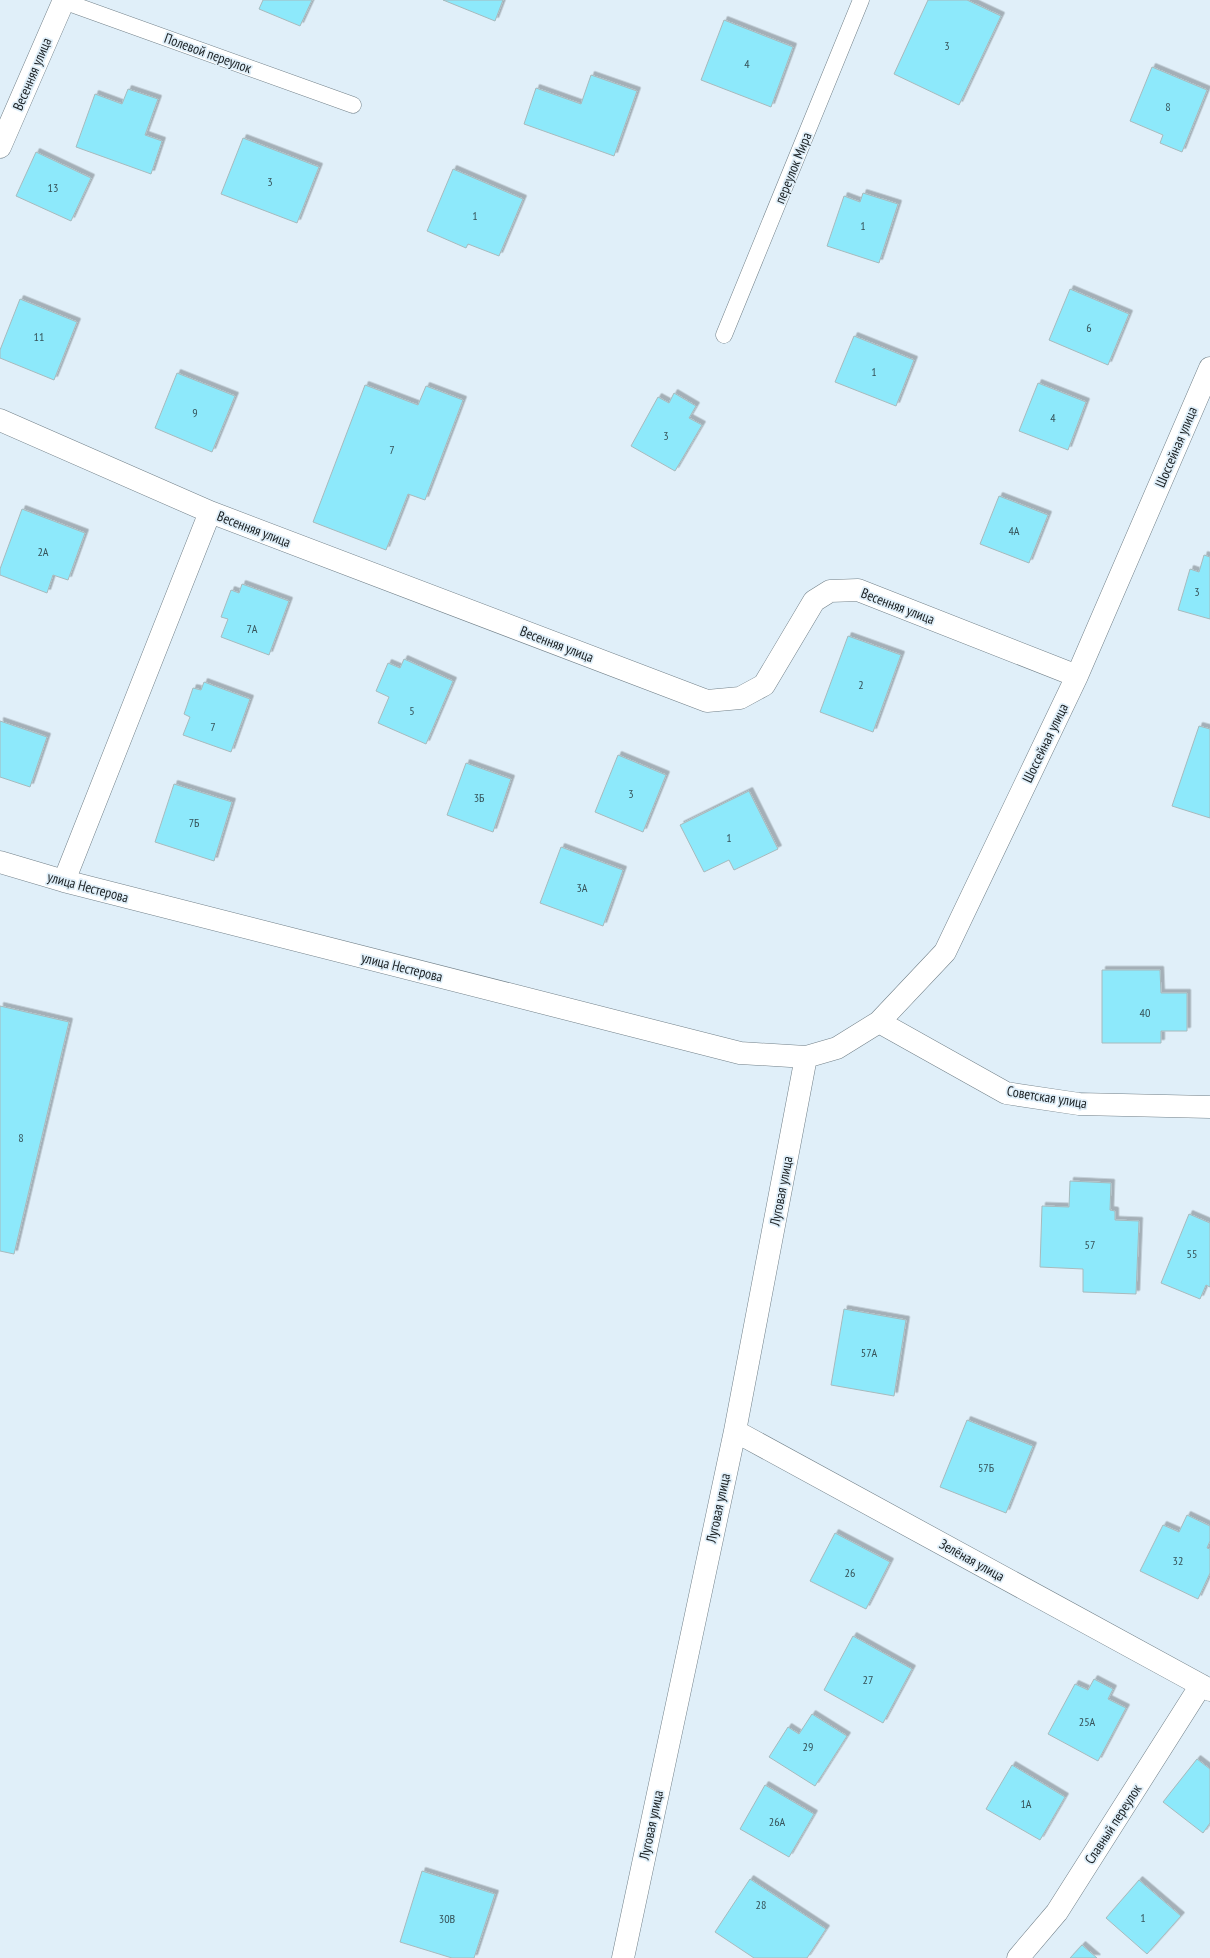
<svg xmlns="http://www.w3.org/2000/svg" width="1210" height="1958" viewBox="0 0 1210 1958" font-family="'PT Sans Narrow',sans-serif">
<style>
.building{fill:#8de9fb;stroke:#a7babd;filter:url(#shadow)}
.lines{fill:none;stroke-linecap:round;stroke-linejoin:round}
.service-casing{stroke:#728089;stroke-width:17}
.minor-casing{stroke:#728089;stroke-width:23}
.service{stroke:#fff;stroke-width:16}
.minor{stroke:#fff;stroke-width:22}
.labels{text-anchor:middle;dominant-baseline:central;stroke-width:3.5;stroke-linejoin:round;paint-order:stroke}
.number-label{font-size:12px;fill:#365258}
.street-label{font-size:14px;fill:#191f22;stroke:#e0eff9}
</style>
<defs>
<filter id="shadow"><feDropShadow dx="3.5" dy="-3.5" stdDeviation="0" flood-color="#0004"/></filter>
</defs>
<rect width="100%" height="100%" fill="#e0eff9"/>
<path class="building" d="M263 0H312L300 26 259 9Z
M443 0H503L495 21Z
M928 0H967L1001 16 959 105 894 74Z
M724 20 793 47 771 107 701 80Z
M1152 67 1207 90 1182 152 1160 143 1163 135 1130 121Z
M591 75 637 91 614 156 524 124 536 88 581 104Z
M128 89 158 99 145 135 162 141 151 174 76 147 95 94 122 104Z
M243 138 319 167 297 223 221 194Z
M36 152 91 178 71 221 16 196Z
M453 169 523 199 499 256 468 244 466 248 427 231Z
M863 193 898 204 879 263 827 246 844 196 860 202Z
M1070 289 1129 314 1108 365 1049 340Z
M20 299 77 322 54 380 0 358V350Z
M854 336 914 360 896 406 835 382Z
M177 373 235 396 212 452 155 428Z
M1038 383 1086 402 1068 450 1019 431Z
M365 385 418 405 426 386 463 400 425 500 408 494 386 550 313 522Z
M674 393 696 406 689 418 702 425 675 471 631 446 658 397 669 403Z
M999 496 1048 515 1029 563 980 544Z
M22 509 85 533 68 580 53 575 47 593 0 575V569Z
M1204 555 1210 557V619L1178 610 1190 569 1199 572Z
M242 584 289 601 269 655 221 637 228 619 221 617 231 590 239 593Z
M848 636 901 655 873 732 820 712Z
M404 659 453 681 426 744 378 723 389 697 376 691 388 663 400 668Z
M204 682 250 699 231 752 183 735 190 717 184 714 193 688 201 690Z
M0 721 47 737 30 787 0 777Z
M1199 726 1210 729V818L1172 806Z
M618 755 666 775 643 832 595 812Z
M466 763 511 779 493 832 447 815Z
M174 784 232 802 214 861 155 842Z
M749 791 778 849 734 870 729 860 704 872 680 825Z
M561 847 623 870 603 926 540 903Z
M1102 970H1160L1161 993H1187V1031H1161V1043H1102Z
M0 1006 69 1022 14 1254 0 1251Z
M1070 1181 1111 1183 1110 1210 1115 1211V1220L1139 1221 1136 1294 1083 1292V1269L1040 1267 1042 1206 1069 1207Z
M1189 1214 1210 1223V1287L1206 1285 1200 1299 1161 1283Z
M844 1309 906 1320 894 1396 831 1385Z
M967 1420 1033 1446 1006 1513 940 1487Z
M1187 1515 1210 1526V1541L1207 1548 1210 1549V1573L1198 1599 1140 1571 1163 1525 1179 1532Z
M835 1533 890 1562 866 1609 810 1581Z
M853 1636 912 1669 883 1723 824 1690Z
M1094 1679 1113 1689 1108 1699 1126 1708 1098 1761 1048 1734 1075 1684 1088 1690Z
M812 1714 847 1736 815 1786 769 1757 788 1727 799 1734Z
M1197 1759 1210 1769V1823L1203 1833 1163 1802Z
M1012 1765 1065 1797 1040 1840 986 1809Z
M765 1785 814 1814 789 1857 740 1829Z
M422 1871 495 1894 474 1958H452L400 1942Z
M750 1879 826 1929 807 1958H754L715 1932Z
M1139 1880 1181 1916 1147 1954 1106 1918Z
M1082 1945 1097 1958H1070Z"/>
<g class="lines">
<g class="service-casing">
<path id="service" d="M63 1 353 105
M724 335 861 0"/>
</g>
<g class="minor-casing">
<path id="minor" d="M0 147 64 0
M0 420 210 512 707 701 740 698 764 685 814 601 830 591 858 590 1077 676
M0 862 64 881 740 1053 806 1057 837 1048 879 1022 945 952 1077 676 1210 368
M64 881 210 512
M879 1022 1006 1093 1079 1104 1210 1107
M735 1431 1210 1690
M623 1958 735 1431 806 1057
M1018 1958 1057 1912 1201 1685"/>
</g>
<use href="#service" class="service"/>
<use href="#minor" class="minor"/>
</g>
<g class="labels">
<g class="number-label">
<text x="947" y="45">3</text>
<text x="747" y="63">4</text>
<text x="1168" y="106">8</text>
<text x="270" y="181">3</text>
<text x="53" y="187">13</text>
<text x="475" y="215">1</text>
<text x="863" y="225">1</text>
<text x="1089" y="327">6</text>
<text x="39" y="336">11</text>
<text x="874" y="371">1</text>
<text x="195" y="412">9</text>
<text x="1053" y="417">4</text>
<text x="666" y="435">3</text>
<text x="392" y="449">7</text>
<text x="1014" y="530">4А</text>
<text x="43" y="551">2А</text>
<text x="1197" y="591">3</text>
<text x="252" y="628">7А</text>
<text x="861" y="684">2</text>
<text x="412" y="710">5</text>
<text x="213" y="726">7</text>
<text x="631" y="793">3</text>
<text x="479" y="797">3Б</text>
<text x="194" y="822">7Б</text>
<text x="729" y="837">1</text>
<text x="582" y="887">3А</text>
<text x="1145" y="1012">40</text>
<text x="21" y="1137">8</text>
<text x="1090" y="1244">57</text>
<text x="1192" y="1253">55</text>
<text x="869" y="1352">57А</text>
<text x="986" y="1467">57Б</text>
<text x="1178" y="1560">32</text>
<text x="850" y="1572">26</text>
<text x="868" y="1679">27</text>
<text x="1087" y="1721">25А</text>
<text x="808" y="1746">29</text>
<text x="1026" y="1803">1А</text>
<text x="777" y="1821">26А</text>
<text x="761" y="1904">28</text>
<text x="1143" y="1917">1</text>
<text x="447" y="1918">30В</text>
</g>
<g class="street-label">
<text transform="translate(208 53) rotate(20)">Полевой переулок</text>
<text transform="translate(32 74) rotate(-67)">Весенняя улица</text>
<text transform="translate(793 168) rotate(-68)">переулок Мира</text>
<text transform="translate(1176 447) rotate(-67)">Шоссейная улица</text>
<text transform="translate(254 529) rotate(21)">Весенняя улица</text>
<text transform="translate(898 606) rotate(21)">Весенняя улица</text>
<text transform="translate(557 644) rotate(21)">Весенняя улица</text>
<text transform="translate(1045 743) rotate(-64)">Шоссейная улица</text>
<text transform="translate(88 887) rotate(15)">улица Нестерова</text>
<text transform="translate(402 967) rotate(14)">улица Нестерова</text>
<text transform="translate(1047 1097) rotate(9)">Советская улица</text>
<text transform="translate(781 1191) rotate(-79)">Луговая улица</text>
<text transform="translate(718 1508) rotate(-78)">Луговая улица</text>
<text transform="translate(972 1560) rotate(29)">Зелёная улица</text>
<text transform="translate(1113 1824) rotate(-57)">Славный переулок</text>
<text transform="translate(651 1825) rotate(-78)">Луговая улица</text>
</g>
</g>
</svg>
